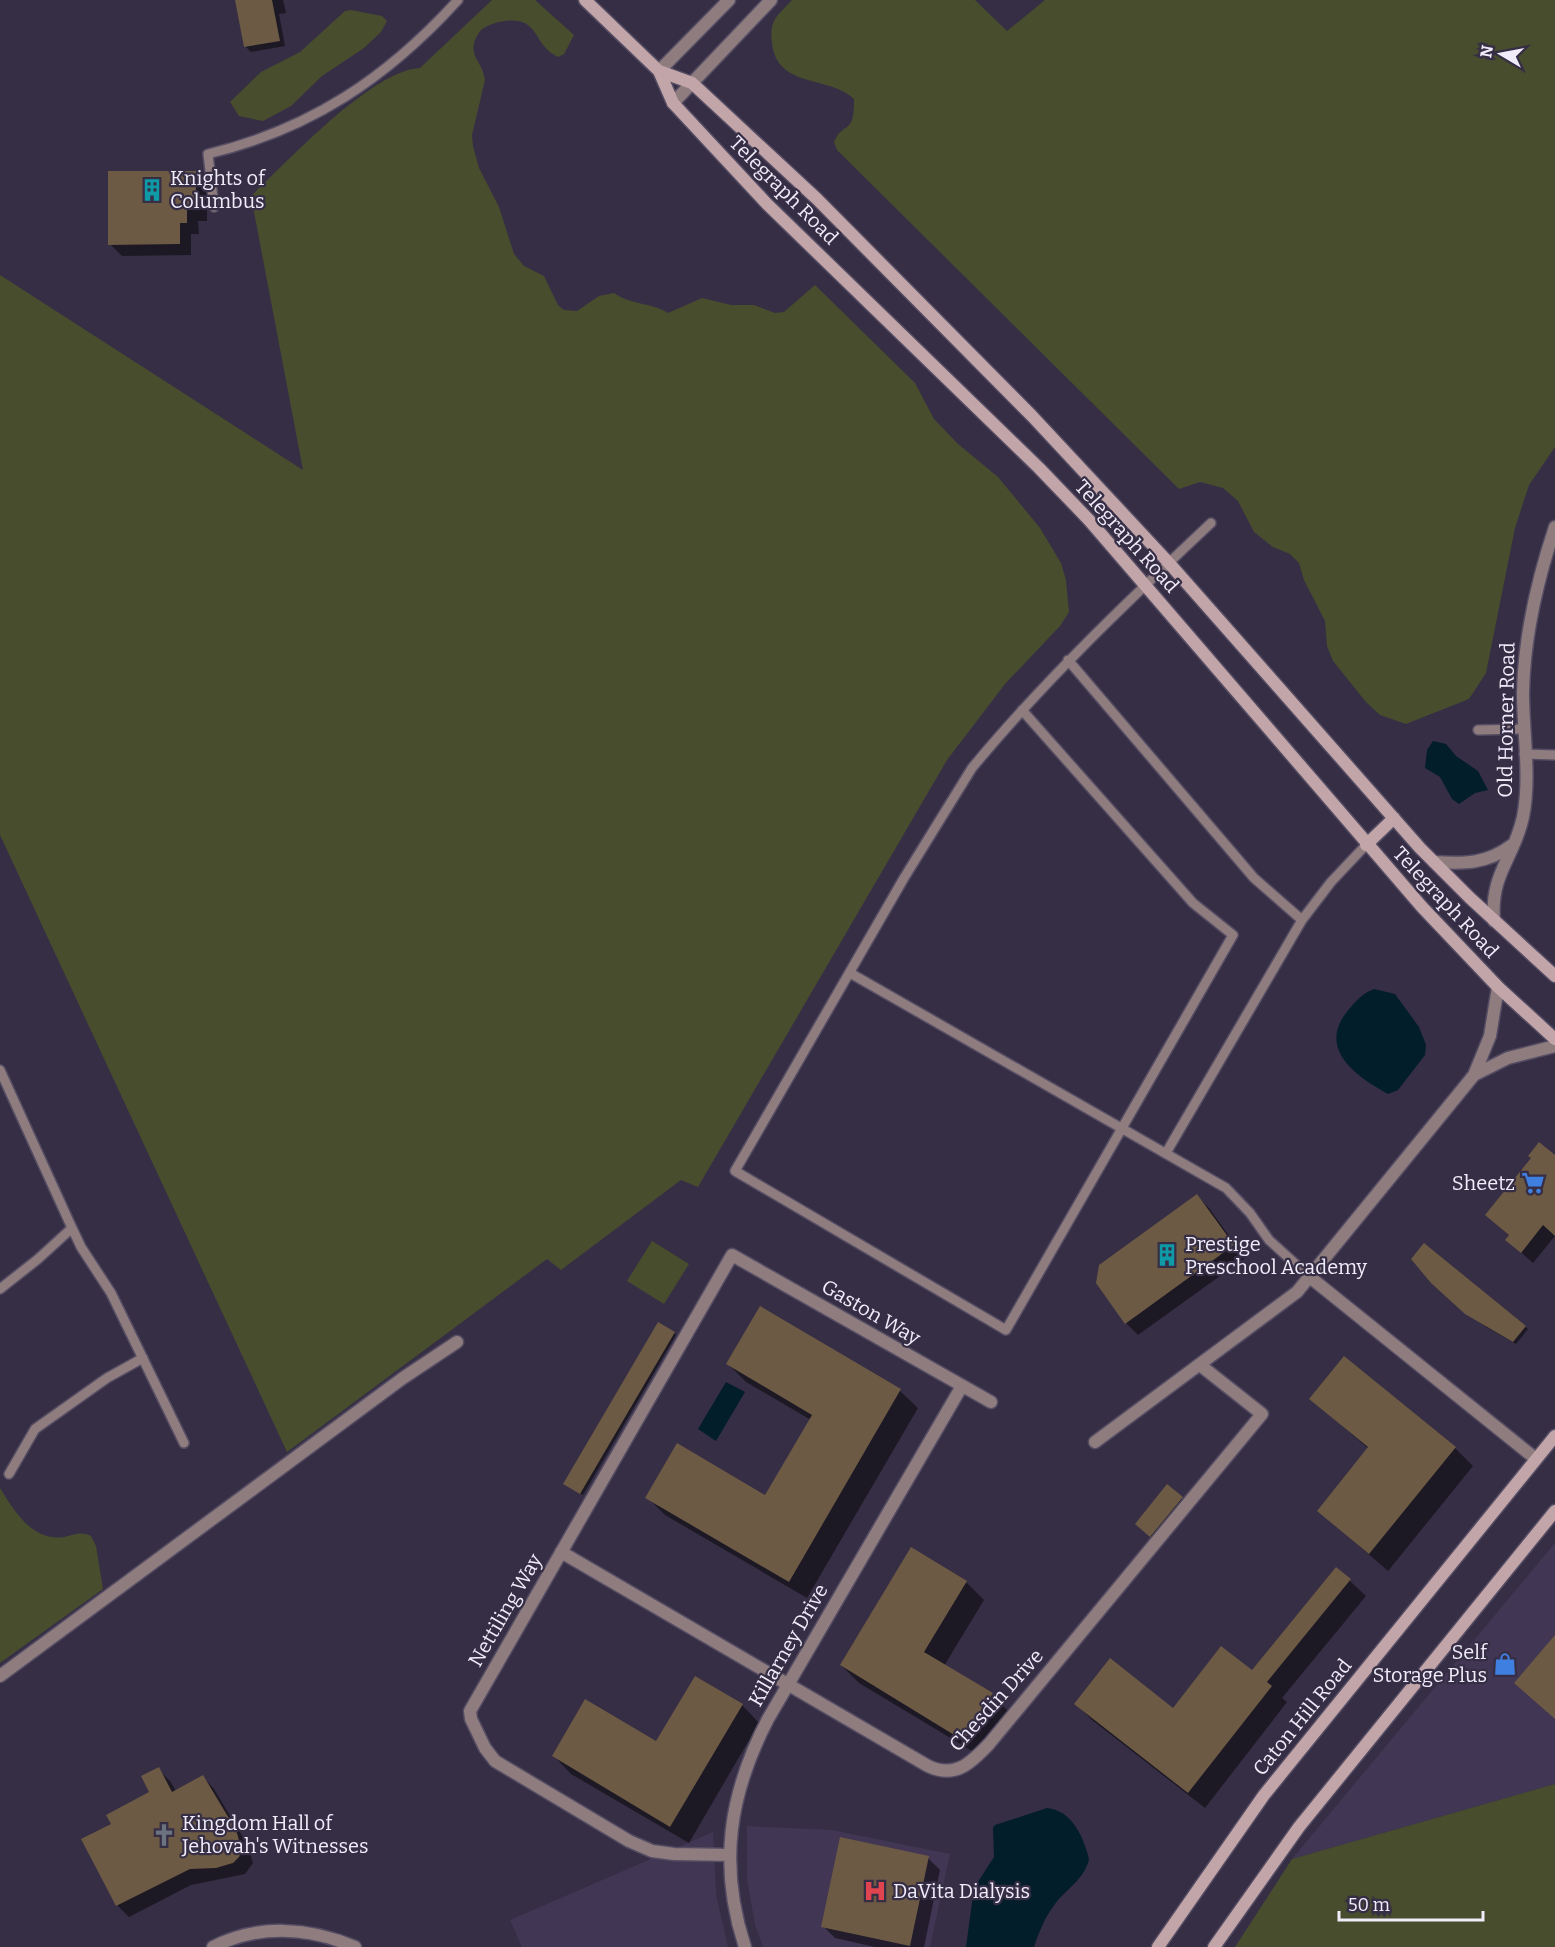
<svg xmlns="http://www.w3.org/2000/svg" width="1555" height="1947" viewBox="0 0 1555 1947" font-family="Bitter,serif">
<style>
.built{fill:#413653}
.green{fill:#484d2e}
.water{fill:#021e2a}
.shadow{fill:#0007}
.building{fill:#6c5a44}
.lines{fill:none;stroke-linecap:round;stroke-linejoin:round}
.service-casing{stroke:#544c62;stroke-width:12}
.minor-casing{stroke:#544c62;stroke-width:15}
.secondary-casing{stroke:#544c62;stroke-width:15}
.service{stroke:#8e7c7f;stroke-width:9}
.minor{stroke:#8e7c7f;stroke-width:12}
.secondary{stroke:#c2a5a9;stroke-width:12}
.labels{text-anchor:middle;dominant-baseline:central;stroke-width:4.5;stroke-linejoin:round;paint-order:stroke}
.poi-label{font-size:20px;fill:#f0ecfa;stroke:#362e45;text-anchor:start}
.street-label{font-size:20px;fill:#f0ecfa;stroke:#362e45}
</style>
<rect width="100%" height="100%" fill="#362e45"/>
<path class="built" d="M1555 1543V1784L1292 1859Z
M747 1826 832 1830 950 1854 930 1947H763L755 1925 747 1879Z
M713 1832 716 1894 728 1947H522L510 1920Z"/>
<path class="green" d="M492 0H535L574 35 564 54 558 57C539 47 540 35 528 25 516 16 491 22 481 30 463 54 483 60 485 80L472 135 473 146 479 168 499 207 514 254 524 266 544 276 558 305 564 310 577 311 599 296 614 293C630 305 651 302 668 313L702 298 731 305H754L775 313 784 312 815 285 915 383 934 419 958 444 998 477 1040 528 1061 563 1066 580 1069 612 1060 626 1005 684 947 760 698 1187 681 1180 561 1270 547 1259 287 1452 0 835V275L303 470 251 196C287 162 372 70 420 68Z
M792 0H975L1007 31 1045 0H1555V447L1529 485 1515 528 1486 673 1469 699 1406 724 1380 715 1366 702 1333 661 1327 646 1325 621 1304 580 1299 563 1290 554 1273 547 1254 532 1238 501 1223 488 1200 482 1179 489 837 150 834 142C845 119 854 137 854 99 829 75 777 89 772 43 769 20 777 16 792 0Z
M351 10 382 16 387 21 381 32 364 48 322 76 291 106 263 121 239 116 230 102 261 72 300 52 345 11Z
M652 1241 689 1264 664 1304 627 1281Z
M0 1488C14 1511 33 1542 64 1537 75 1535 80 1531 91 1536L96 1546 103 1589 0 1663Z
M1555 1784V1947H1235L1292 1859Z"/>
<path class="water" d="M1433 741 1446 744 1456 756 1478 771 1488 790 1475 793 1459 804 1452 799 1440 777 1425 768 1427 750Z
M1374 989 1395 994 1419 1027 1426 1045 1425 1055 1398 1090 1388 1094C1357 1077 1318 1050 1346 1013 1355 1002 1361 994 1374 989Z
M726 1382 745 1392 716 1441 698 1429Z
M1047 1808C1072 1810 1084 1838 1089 1859 1085 1879 1066 1889 1055 1904 1045 1917 1039 1932 1034 1947H966L974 1888 994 1857 993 1828 995 1825Z"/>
<path class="shadow" d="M237 0H283L286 13 279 14 285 46 251 52 246 47Z
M195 172 207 184V221H198L199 234H191V255L122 256 110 244Z
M1555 1157V1236L1533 1263 1507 1240 1510 1236 1487 1215Z
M1197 1196 1209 1208 1245 1258 1138 1335 1126 1323Z
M1425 1245 1528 1329 1516 1344 1488 1328 1460 1309Z
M674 1333 676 1335 583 1495 567 1486Z
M1344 1358 1455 1448 1473 1466 1388 1571 1319 1511 1369 1449 1311 1399Z
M728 1364 900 1391 918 1408 807 1598 665 1515 647 1497H766L811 1420 746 1382Z
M1168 1486 1184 1500 1153 1538 1137 1524Z
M911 1549 966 1582 984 1600 944 1666 992 1695 1009 1712 982 1757 859 1683 841 1665Z
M1337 1569 1366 1596 1282 1698 1287 1702 1205 1808 1092 1720 1076 1704 1173 1710 1252 1672Z
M742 1705 759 1723 689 1843 571 1774 554 1756 657 1744Z
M158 1769 170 1781 176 1791 203 1777 214 1789 247 1844 253 1863 245 1874 191 1885 129 1917 117 1905 113 1824 151 1793Z
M928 1858 940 1870 924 1947H875L835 1938 823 1926Z"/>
<path class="building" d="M235 0H272L280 41 244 47Z
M108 171H196V209L187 210V223H180V244L108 245Z
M1539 1142 1555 1155V1236L1543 1225 1521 1253 1505 1240 1509 1235 1485 1215 1531 1158 1528 1156Z
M1197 1194 1234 1245 1125 1324 1096 1283 1099 1265Z
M1424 1243 1526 1326 1513 1342 1465 1314 1431 1283 1411 1259Z
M760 1306 901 1389 789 1582 645 1498 677 1443 765 1495 812 1415 726 1364Z
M658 1322 675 1332 580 1494 563 1484Z
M1344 1356 1456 1447 1369 1554 1317 1511 1368 1447 1309 1399Z
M1167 1484 1183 1497 1150 1537 1135 1524Z
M911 1547 967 1581 924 1652 993 1693 964 1741 840 1665Z
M1336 1567 1351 1579 1267 1682 1272 1686 1188 1793 1074 1704 1110 1658 1173 1708 1221 1646 1252 1670Z
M1555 1635V1719L1514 1683Z
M695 1676 743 1704 670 1827 552 1756 585 1699 656 1741Z
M159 1767 172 1792 203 1775 236 1830 242 1850 239 1857 233 1863 216 1868 190 1869 116 1906 81 1839 111 1824 106 1815 149 1792 141 1776Z
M840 1837 929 1856 910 1946 821 1927Z"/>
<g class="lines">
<g class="service-casing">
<path id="service" d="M214 207 208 154C311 129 387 78 458 0
M1068 660 1254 878 1302 920
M1022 710 1193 903 1233 935 1006 1330 735 1171 904 878 972 768C1045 680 1127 602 1211 523
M1478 730 1523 729
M1524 754 1555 755
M850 973 1226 1188 1250 1213 1269 1240 1311 1278
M0 1070 72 1228 38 1259 0 1289
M1166 1153 1302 920 1331 882 1366 845
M72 1228 81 1247 111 1293 184 1443
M9 1474 35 1429 107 1378 143 1358"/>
</g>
<g class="minor-casing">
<path id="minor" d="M659 71 729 0
M673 103 771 0
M1434 862C1464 864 1487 864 1512 845
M1494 921C1490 873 1514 859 1523 817 1531 777 1523 733 1523 693 1524 635 1537 581 1555 527
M1474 1075 1508 1058 1555 1046
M1311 1278 1536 1459
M1095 1442 1297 1292 1474 1075 1490 1036 1498 987
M561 1552 928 1766C955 1779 971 1763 989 1744L1262 1414 1200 1365
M0 1676 403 1378 457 1342
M730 1855 674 1854 652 1851 629 1841 495 1761 485 1748 471 1719 470 1711 732 1255 991 1402
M213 1947C257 1924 309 1927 355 1947
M745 1947C718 1865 729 1794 768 1719L962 1386"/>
</g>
<g class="secondary-casing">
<path id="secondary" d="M585 0 659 71 673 103 767 204 1039 468 1089 520 1422 907 1498 987 1555 1039
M659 71 692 83 817 199 1032 416 1169 563 1420 848 1470 898 1555 976
M1366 845 1394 818
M1158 1947 1264 1795 1555 1436
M1214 1947 1299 1827 1555 1511"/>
</g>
<use href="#service" class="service"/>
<use href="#minor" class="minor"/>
<use href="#secondary" class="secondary"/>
</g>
<defs>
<g id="building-bare" transform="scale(1.8)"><path d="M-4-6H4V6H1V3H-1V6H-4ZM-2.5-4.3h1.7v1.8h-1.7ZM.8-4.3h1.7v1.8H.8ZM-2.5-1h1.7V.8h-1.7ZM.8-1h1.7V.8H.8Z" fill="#0f9aa8" stroke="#362e45" stroke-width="2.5" paint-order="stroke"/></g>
<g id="supermarket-bare" transform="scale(1.8)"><path d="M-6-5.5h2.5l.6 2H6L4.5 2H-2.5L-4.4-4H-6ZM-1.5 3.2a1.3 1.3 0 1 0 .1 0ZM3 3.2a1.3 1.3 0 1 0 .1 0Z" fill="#3f7fe0" stroke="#362e45" stroke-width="2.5" paint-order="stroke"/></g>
<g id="shop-bare" transform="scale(1.8)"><path d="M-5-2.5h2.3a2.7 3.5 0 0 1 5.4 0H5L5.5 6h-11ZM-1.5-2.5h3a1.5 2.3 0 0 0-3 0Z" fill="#3f7fe0" stroke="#362e45" stroke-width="2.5" paint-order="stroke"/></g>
<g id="church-bare" transform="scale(1.8)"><path d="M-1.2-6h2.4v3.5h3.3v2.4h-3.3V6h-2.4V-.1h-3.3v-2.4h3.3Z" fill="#6b7280" stroke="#362e45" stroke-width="2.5" paint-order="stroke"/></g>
<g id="hospital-bare" transform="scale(1.8)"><path d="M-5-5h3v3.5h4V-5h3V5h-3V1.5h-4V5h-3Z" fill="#e0444e" stroke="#362e45" stroke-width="2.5" paint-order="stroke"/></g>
</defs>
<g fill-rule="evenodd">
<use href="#building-bare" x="152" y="190"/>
<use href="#supermarket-bare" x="1533" y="1183"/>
<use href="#building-bare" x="1167" y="1255"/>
<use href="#shop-bare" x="1505" y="1664"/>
<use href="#church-bare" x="164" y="1835"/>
<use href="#hospital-bare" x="875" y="1891"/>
</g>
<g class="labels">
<g class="poi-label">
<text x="170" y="178">Knights of<tspan x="170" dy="23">Columbus</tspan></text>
<text x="1515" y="1183" text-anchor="end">Sheetz</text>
<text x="1185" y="1244">Prestige<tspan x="1185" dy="23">Preschool Academy</tspan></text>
<text x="1487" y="1652" text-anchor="end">Self<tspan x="1487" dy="23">Storage Plus</tspan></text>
<text x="182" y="1823">Kingdom Hall of<tspan x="182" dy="23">Jehovah's Witnesses</tspan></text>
<text x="893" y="1891">DaVita Dialysis</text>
</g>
<g class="street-label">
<text transform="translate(784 190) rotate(45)">Telegraph Road</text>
<text transform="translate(1127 536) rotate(48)">Telegraph Road</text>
<text transform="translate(1506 720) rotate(-89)">Old Horner Road</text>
<text transform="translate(1446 902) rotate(47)">Telegraph Road</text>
<text transform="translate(871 1312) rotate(30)">Gaston Way</text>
<text transform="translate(505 1610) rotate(-60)">Nettiling Way</text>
<text transform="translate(788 1645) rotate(-60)">Killarney Drive</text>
<text transform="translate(996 1700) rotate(-48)">Chesdin Drive</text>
<text transform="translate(1302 1717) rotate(-51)">Caton Hill Road</text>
</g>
</g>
<g transform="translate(1501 54) rotate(280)" stroke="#362e45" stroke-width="4.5" paint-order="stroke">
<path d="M0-4.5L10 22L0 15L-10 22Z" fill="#f0ecfa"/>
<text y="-9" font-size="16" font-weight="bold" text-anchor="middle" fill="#f0ecfa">N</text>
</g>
<path d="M1339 1911v9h144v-9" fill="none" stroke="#f0ecfa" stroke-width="3"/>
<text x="1348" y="1911" font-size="18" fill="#f0ecfa" stroke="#362e45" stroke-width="4.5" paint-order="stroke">50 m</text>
</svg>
